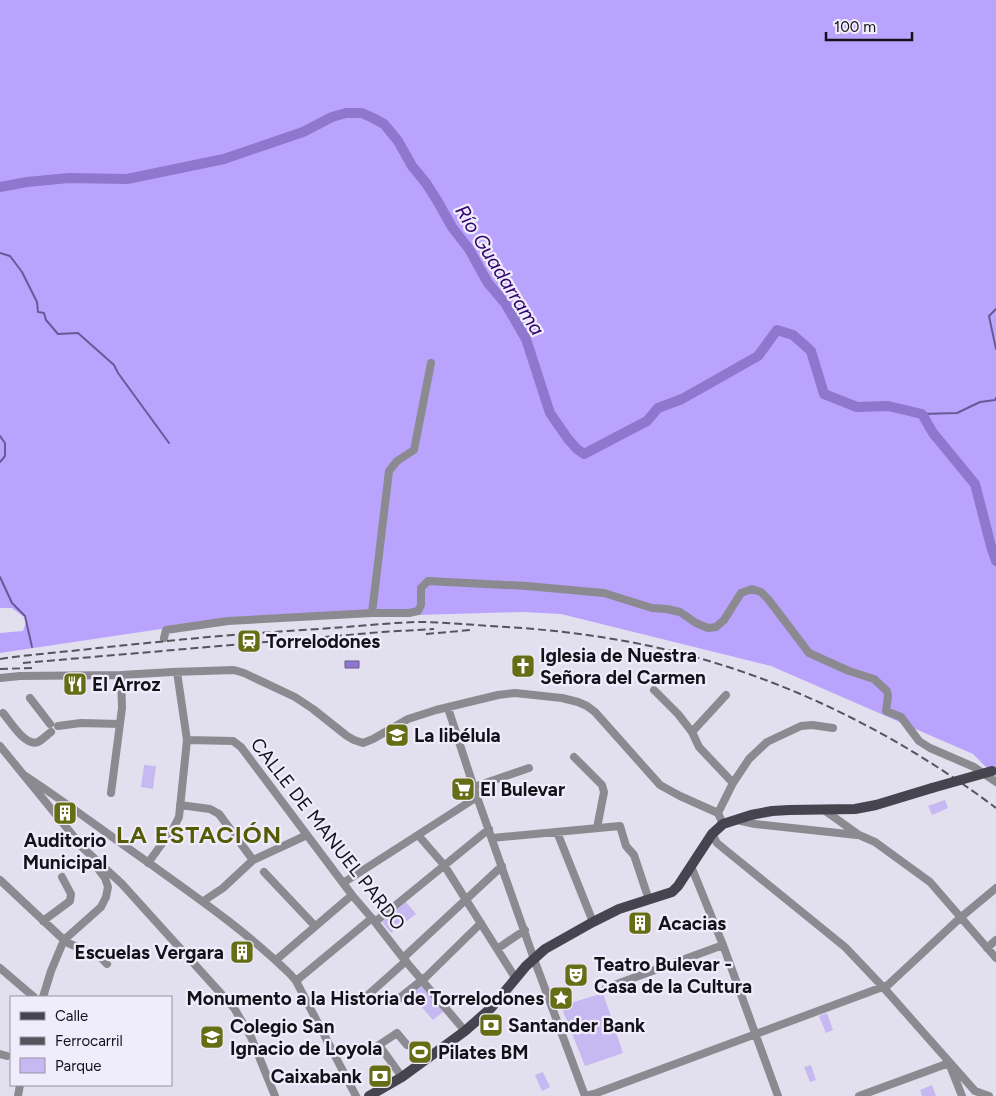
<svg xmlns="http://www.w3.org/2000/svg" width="996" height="1096" viewBox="0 0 996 1096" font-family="Figtree,sans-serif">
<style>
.green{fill:#c6b9f1}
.forest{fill:#baa3fd}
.water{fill:#8e77cd;stroke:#695997}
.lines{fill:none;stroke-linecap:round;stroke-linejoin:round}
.stream{stroke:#695997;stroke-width:2}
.river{stroke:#8e77cd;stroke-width:10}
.minor{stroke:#8b8a90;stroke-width:8}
.major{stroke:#46444e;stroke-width:10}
.rail{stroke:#55535c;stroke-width:2;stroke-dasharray:8 4;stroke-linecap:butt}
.major-bridge{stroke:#46444e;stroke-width:10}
.labels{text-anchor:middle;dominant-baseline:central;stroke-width:4.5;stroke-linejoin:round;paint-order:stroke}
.poi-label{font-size:19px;font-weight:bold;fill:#141218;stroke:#efecfc;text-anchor:start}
.street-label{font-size:19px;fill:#141218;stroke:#efecfc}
.water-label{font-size:20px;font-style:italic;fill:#34006d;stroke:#efecfc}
.district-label{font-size:24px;font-weight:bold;letter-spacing:1px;fill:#545b03;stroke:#efecfc}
</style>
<rect width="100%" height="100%" fill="#e2dfef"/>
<path class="green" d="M144 765 156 766 153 789 141 787Z
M945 800 948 808 932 815 928 806Z
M406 902 416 914 391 933 382 922Z
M419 982 444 1011 433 1020 411 995 415 992 412 989Z
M603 993 623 1053 585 1066 561 1006Z
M827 1013 833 1030 826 1033 819 1016Z
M811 1065 816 1080 810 1082 804 1067Z
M543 1072 550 1087 542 1091 535 1075Z
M932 1085 936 1096H922L920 1090Z"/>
<path class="forest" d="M0 0H996V777L973 754 771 666 561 614 523 612 417 615 248 616 0 653V633L23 631 27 619 12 608H0Z"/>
<path class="water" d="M345 661H359V668H345Z"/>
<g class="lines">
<path class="stream" d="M0 253 10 256 22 272 37 302 38 312 44 313 46 320 58 334 78 333 114 365 118 373 169 443
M996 309 989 316 996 349
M922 414 957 413 980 402 995 400 996 398
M0 436 5 443V456L0 462
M0 577 12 603 25 616 32 647"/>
<path class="river" d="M0 187 27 182 69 178 127 179 224 159 303 132 332 117 346 113H362L373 118 384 124 398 141 412 166 426 183 438 202 452 227 469 249 488 283 505 303 526 339 550 413 568 439 577 449 584 454 647 421 658 408 682 399 758 356 777 330 793 335 811 351 824 394 857 407 888 406 922 414 933 433 975 484 991 546 996 561"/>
<path class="minor" d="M372 613 389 471 397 461 414 450 431 363
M164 638 166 630 228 621 372 613H409L418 611 421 605V588L428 581 527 586 604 593 652 608 667 609 680 612 696 623 708 628 716 627 724 620 741 593 752 589 761 592 768 599 809 653 849 671 874 679 887 691 888 696 886 711 901 717 919 741 930 748 974 767 996 782
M0 678 20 676 121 675 172 672 234 670 244 673 295 697 313 709 347 736 354 740 363 743 373 739 408 719 436 710 498 695 515 693 562 698 578 702 587 706 595 712 660 785 680 796 718 813 723 824
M654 690 678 714 692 732 699 747 733 783
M30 698 50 724
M448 708 477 797 534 959 585 1096
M3 713C10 721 25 747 38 742 42 740 47 735 51 732
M58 726 81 723 120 724
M692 732 726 695
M187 740 233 741 241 747 352 895 375 922 403 958 465 1031
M0 746 84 849
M574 757 602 785 604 792 597 828
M24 775C67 803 107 834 149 863 198 898 247 932 290 974L296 981 356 1096
M474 787 529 768
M111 793 122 708 121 675
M180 805 210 809 219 814 253 860
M824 810 859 835 875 842 930 882 996 958
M718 813 733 783 749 759 767 742 801 726 812 725 833 728
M737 820 755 824 857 835
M557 832 593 922
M712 834 717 843 723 848 845 947 883 987 975 1091 989 1096
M418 835 444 865 516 979
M492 838 620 826 626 846 634 855 649 900
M82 847 122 884 234 1008 251 1037 275 1096
M148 863 174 827 179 817 187 740 177 672
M691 866 723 945 778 1096
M264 872 315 926
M0 880 64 940 68 943 100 957 107 964
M343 883 477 797
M204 902 205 900 223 888 253 860 307 835
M43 921 70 901 71 894 62 877
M375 922 489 829
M987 948 996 940
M497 949 525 930
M403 958 502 866
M276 960 352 895
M0 968 34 997
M296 981 372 918
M606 988 723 945
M369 994 406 961
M43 997 51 971 64 940 101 907 106 897 108 887 105 878 93 862
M397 1000 426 977 481 923
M0 1054 7 1056
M402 1077 379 1045 397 1033 407 1045
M18 1096 20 1085
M586 1096 594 1094 888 985 960 918 996 888
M859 1096 949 1063 962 1096"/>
<path class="major" d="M369 1096 402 1077 465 1031 491 1008 526 966 545 949 593 922 619 909 672 892 678 886 712 834 723 824 751 815 772 811 789 810 855 809 876 805 932 788"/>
<path class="rail" d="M426 634 471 630
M0 659C33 654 66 652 98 648 147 643 195 638 244 634 273 632 303 630 332 628 360 626 388 623 416 622 440 622 464 624 489 626 530 628 572 632 613 639 753 662 883 723 996 808
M23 663 382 632 434 629
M0 669 32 668"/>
<path class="major-bridge" d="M932 788 992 771"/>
</g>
<defs>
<g id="station-square" transform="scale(1.25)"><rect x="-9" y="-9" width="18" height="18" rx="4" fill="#666e15" stroke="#efecfc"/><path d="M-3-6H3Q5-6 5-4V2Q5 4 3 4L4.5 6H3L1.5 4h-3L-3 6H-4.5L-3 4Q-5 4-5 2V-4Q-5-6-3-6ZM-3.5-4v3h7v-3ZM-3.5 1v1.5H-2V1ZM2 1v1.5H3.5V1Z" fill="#fff"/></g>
<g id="church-square" transform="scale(1.25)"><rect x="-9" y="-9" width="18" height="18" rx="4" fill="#666e15" stroke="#efecfc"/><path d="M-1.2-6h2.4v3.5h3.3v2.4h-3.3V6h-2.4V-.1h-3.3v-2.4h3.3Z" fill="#fff"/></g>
<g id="restaurant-square" transform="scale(1.25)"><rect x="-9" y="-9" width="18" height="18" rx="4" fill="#666e15" stroke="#efecfc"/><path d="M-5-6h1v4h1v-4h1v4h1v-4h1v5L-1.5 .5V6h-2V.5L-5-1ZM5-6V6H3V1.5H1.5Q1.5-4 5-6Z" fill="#fff"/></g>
<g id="school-square" transform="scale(1.25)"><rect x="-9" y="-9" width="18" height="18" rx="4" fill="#666e15" stroke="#efecfc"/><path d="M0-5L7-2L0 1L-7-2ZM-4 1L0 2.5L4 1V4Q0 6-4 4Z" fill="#fff"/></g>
<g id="supermarket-square" transform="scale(1.25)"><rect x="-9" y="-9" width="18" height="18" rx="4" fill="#666e15" stroke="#efecfc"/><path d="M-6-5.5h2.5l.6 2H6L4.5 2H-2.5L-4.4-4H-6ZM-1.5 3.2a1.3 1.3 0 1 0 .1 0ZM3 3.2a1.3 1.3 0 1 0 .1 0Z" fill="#fff"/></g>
<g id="building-square" transform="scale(1.25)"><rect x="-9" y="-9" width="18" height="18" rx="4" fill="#666e15" stroke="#efecfc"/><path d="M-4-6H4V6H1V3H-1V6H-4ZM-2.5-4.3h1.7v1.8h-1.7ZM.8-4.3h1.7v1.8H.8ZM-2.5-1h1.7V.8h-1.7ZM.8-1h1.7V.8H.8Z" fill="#fff"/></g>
<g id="theatre-square" transform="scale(1.25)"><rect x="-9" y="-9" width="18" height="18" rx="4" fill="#666e15" stroke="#efecfc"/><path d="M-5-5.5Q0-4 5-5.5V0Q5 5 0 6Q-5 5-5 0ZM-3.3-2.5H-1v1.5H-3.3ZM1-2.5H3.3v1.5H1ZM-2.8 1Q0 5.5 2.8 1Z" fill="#fff"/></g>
<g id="sight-square" transform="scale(1.25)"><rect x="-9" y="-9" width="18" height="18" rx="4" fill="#666e15" stroke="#efecfc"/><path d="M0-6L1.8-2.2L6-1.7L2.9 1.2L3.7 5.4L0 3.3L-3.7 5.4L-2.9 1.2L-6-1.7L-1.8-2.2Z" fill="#fff"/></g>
<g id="bank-square" transform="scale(1.25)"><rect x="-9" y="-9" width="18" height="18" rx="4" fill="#666e15" stroke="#efecfc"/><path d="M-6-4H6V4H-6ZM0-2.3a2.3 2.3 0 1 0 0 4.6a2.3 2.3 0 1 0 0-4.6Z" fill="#fff"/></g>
<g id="stadium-square" transform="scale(1.25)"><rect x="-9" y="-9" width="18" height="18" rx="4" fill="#666e15" stroke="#efecfc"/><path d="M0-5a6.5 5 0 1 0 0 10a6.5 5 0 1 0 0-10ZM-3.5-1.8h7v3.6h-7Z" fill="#fff"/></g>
</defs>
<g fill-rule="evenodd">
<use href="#station-square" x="249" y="641"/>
<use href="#church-square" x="523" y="666"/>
<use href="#restaurant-square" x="75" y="684"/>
<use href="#school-square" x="397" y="735"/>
<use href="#supermarket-square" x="463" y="789"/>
<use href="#building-square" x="65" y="813"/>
<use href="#building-square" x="640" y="923"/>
<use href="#building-square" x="242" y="952"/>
<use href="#theatre-square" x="576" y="975"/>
<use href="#sight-square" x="561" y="998"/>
<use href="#bank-square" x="491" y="1025"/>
<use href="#school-square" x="212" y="1037"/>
<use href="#stadium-square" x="420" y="1052"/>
<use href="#bank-square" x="380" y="1076"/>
</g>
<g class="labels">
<g class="poi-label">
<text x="266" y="641">Torrelodones</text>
<text x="540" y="655">Iglesia de Nuestra<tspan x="540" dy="22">Señora del Carmen</tspan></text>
<text x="92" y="684">El Arroz</text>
<text x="414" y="735">La libélula</text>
<text x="480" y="789">El Bulevar</text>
<text x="65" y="840" text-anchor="middle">Auditorio<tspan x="65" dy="22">Municipal</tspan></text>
<text x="658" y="923">Acacias</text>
<text x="224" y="952" text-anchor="end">Escuelas Vergara</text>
<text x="594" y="964">Teatro Bulevar -<tspan x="594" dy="22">Casa de la Cultura</tspan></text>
<text x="544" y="998" text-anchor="end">Monumento a la Historia de Torrelodones</text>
<text x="508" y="1025">Santander Bank</text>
<text x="230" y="1026">Colegio San<tspan x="230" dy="22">Ignacio de Loyola</tspan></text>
<text x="438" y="1052">Pilates BM</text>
<text x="362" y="1076" text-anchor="end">Caixabank</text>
</g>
<g class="street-label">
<text transform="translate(328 834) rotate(52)">CALLE DE MANUEL PARDO</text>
</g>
<g class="water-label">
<text transform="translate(500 270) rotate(58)">Río Guadarrama</text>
</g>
<g class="district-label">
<text x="199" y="834">LA ESTACIÓN</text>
</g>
</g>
<rect x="10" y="996" width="162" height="90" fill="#efecfc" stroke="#9795a1"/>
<rect x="20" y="1012" width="25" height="8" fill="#46444e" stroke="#9795a1"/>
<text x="55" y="1021" font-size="15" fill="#141218">Calle</text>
<rect x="20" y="1037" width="25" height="8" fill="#55535c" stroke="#9795a1"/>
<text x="55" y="1046" font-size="15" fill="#141218">Ferrocarril</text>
<rect x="20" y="1058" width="25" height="15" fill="#c6b9f1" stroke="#9795a1"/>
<text x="55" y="1071" font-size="15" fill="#141218">Parque</text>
<path d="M826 32v8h86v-8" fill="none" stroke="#141218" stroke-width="2.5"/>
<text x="834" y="32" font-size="15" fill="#141218" stroke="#efecfc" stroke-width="4" paint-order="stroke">100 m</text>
</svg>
